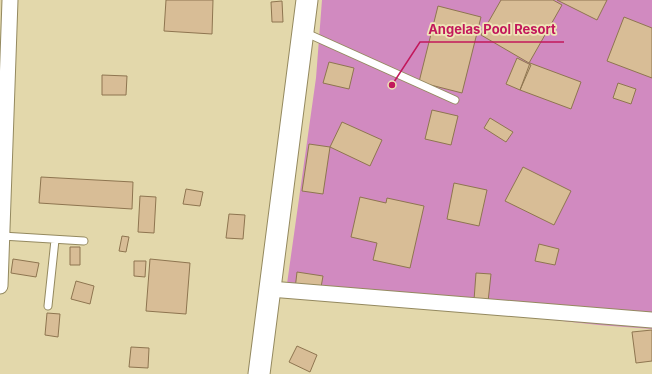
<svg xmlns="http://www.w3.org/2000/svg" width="652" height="374" viewBox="0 0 652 374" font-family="Inter,sans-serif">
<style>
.green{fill:#d18ac0}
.building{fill:#d8bd96;stroke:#8e7550}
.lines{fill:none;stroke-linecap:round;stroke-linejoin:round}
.lane-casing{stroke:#94895f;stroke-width:9}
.street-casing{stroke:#94895f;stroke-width:17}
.secondary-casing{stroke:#94895f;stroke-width:23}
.lane{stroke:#fff;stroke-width:7}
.street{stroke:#fff;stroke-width:15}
.secondary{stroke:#fff;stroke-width:21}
.leader{fill:none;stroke:#c2185b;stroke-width:1.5}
.callout-dot{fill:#c2185b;stroke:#f0e5b8;stroke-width:1.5}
.callout-label{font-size:13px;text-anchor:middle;font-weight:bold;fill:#c2185b;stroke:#f0e5b8;stroke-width:3.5;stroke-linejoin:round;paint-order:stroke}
</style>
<rect width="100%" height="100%" fill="#e3d8ab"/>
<path class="green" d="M322 0H652V329L599 325 286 291 316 78Z"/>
<path class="building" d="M166 0H213L212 34 164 31Z
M501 0H553L562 5 529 63 481 35Z
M557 0H607L597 20Z
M282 1 283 22H272L271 2Z
M438 6 481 17 462 93 419 82Z
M624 17 652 28V78L607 61Z
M517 58 531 65 520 90 506 84Z
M329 62 354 68 349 89 323 83Z
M530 63 581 82 571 109 520 90Z
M102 75 127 76 126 95H102Z
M618 83 636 89 631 104 613 98Z
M432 110 458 116 451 145 425 139Z
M490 118 513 132 506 142 484 128Z
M342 122 382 140 370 166 330 147Z
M309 144 330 147 323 194 302 191Z
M523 167 571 191 554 225 505 201Z
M41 177 133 182 132 209 39 203Z
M454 183 487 190 479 226 447 219Z
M186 189 203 192 200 206 183 204Z
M140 196 156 197 154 233 138 232Z
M360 197 386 203 387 198 424 206 410 268 373 260 377 243 351 237Z
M229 214 245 215 243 239 226 238Z
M122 236 129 237 126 252 119 251Z
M539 244 559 249 555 265 535 261Z
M70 247H80V265H70Z
M13 259 39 263 36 277 11 273Z
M150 259 190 263 186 314 146 311Z
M134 261H146L145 277 134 276Z
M297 272 323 276 320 293 295 289Z
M476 273 491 274 488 302 474 300Z
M76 281 94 286 90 304 71 299Z
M47 313 60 314 58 337 45 335Z
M652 330V361L636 363 632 332Z
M297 346 317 355 310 372 289 362Z
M131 347 149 348 148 368 129 367Z"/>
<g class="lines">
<g class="lane-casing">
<path id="lane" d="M304 32 455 100
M2 236 84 241
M48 306 55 240"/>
</g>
<g class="street-casing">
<path id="street" d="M0 286 10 0
M270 289 652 320"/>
</g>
<g class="secondary-casing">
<path id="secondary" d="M259 374 307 0"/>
</g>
<use href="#lane" class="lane"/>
<use href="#street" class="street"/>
<use href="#secondary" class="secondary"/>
</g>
<path class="leader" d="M392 85L420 42H564"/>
<circle class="callout-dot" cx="392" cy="85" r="4"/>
<g class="callout-label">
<text x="492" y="34">Angelas Pool Resort</text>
</g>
</svg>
